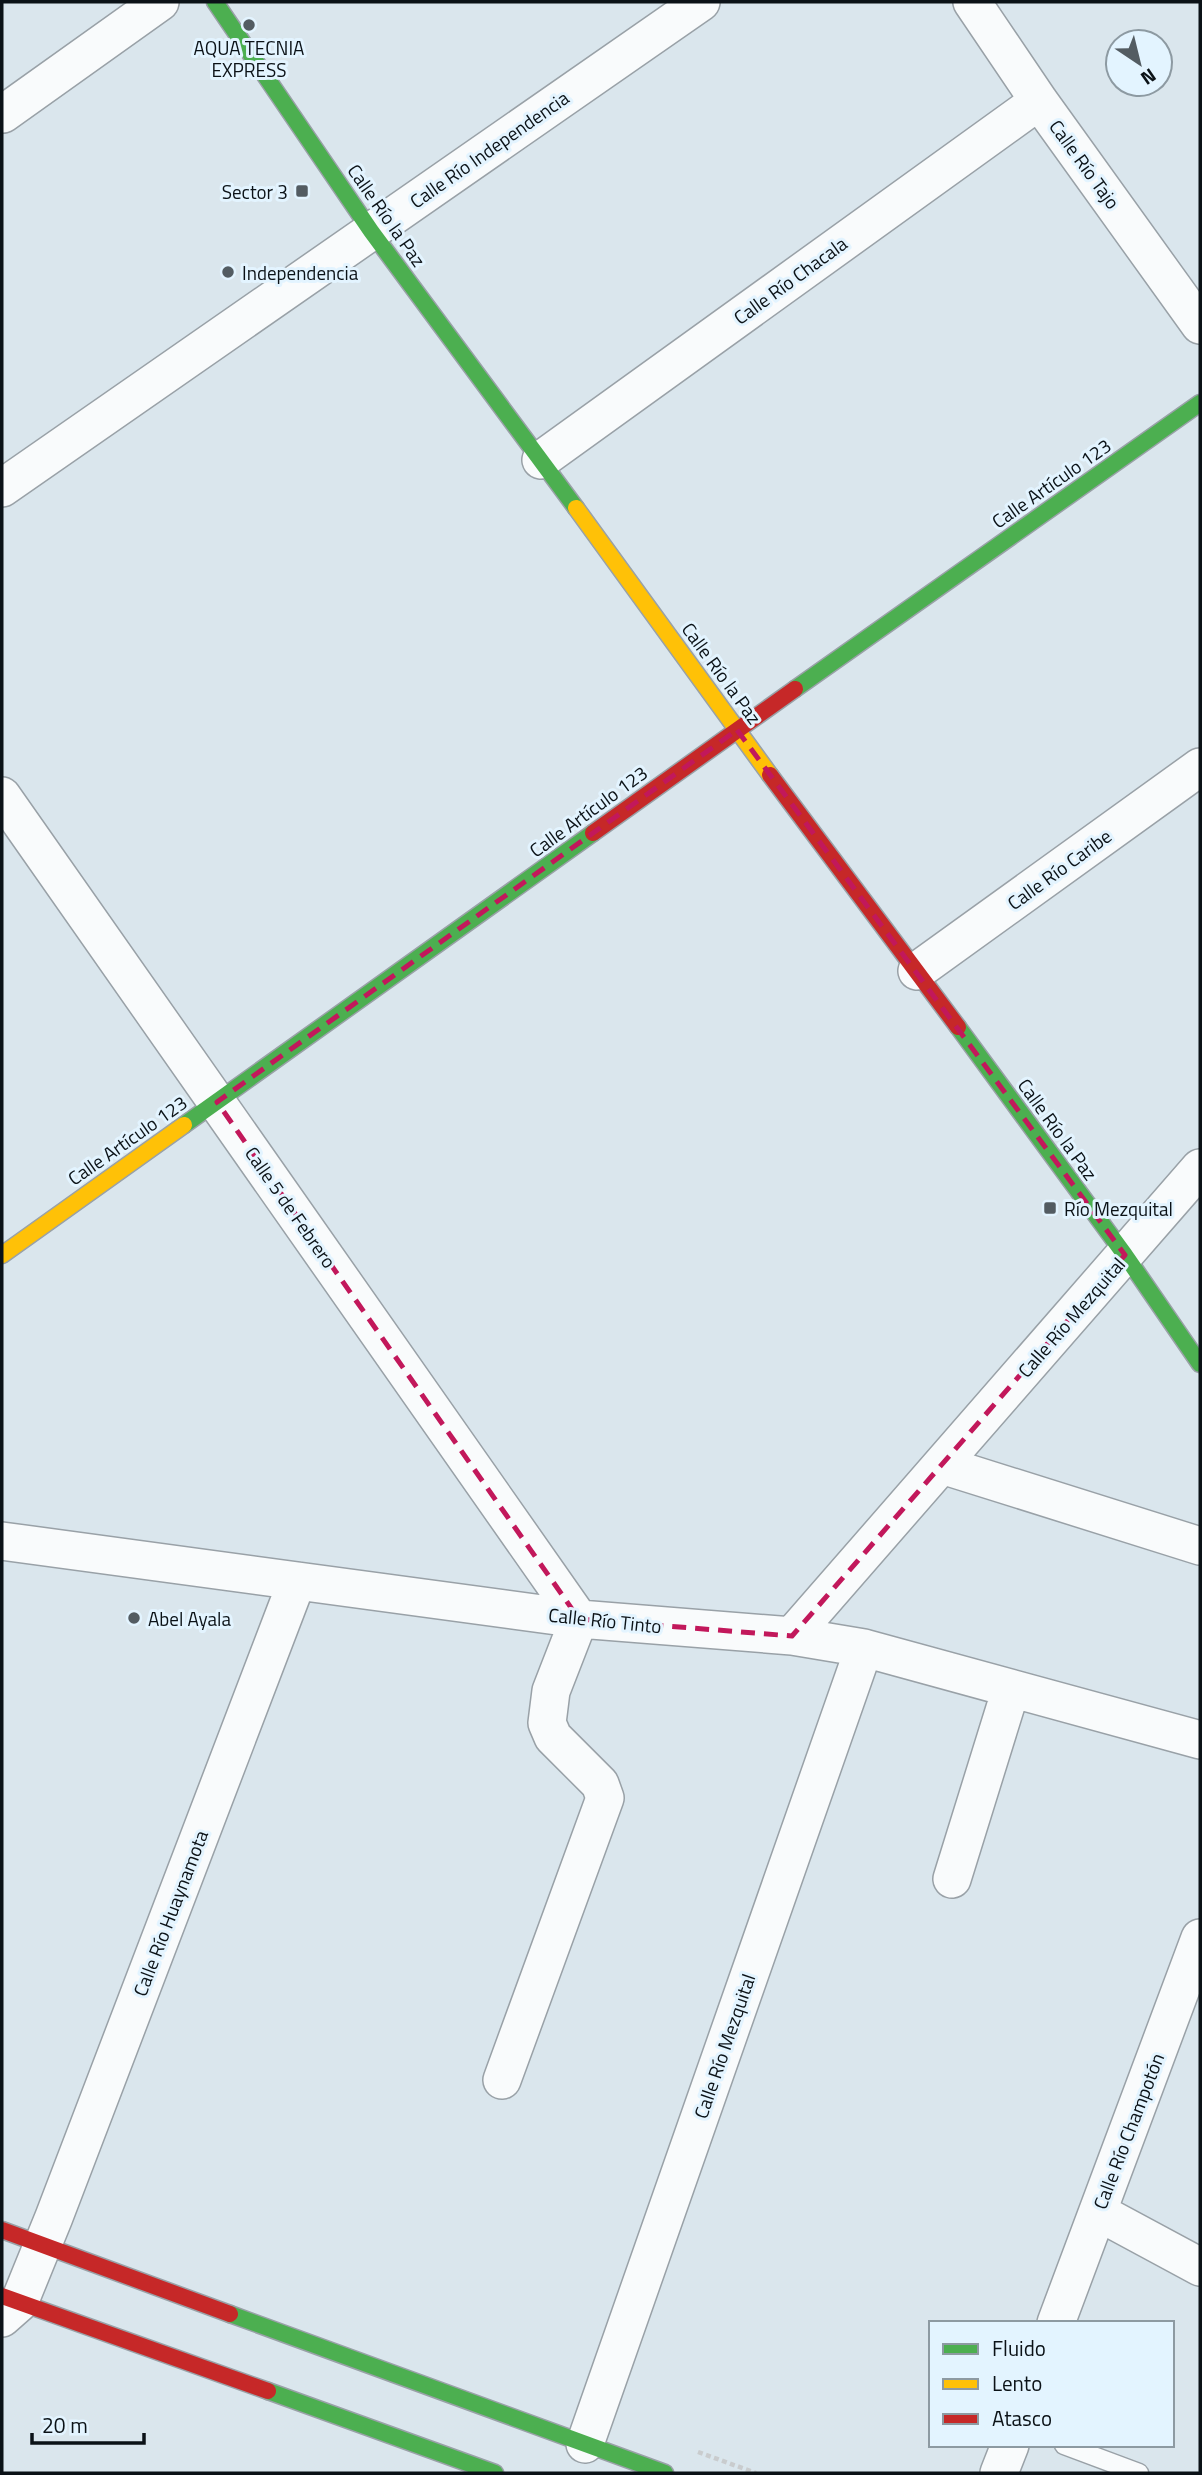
<svg xmlns="http://www.w3.org/2000/svg" width="1202" height="2475" viewBox="0 0 1202 2475" font-family="'Titillium Web',sans-serif">
<style>
.lines{fill:none;stroke-linecap:round;stroke-linejoin:round}
.lane-casing{stroke:#99a1a7;stroke-width:21}
.street-casing{stroke:#99a1a7;stroke-width:40}
.fast-casing{stroke:#99a1a7;stroke-width:19}
.slow-casing{stroke:#99a1a7;stroke-width:19}
.jam-casing{stroke:#99a1a7;stroke-width:19}
.path{stroke:#c9ccce;stroke-width:4.5;stroke-dasharray:5 3.5;stroke-linecap:butt}
.lane{stroke:#f9fbfc;stroke-width:18}
.street{stroke:#f9fbfc;stroke-width:37}
.fast{stroke:#4caf50;stroke-width:16}
.slow{stroke:#ffc107;stroke-width:16}
.jam{stroke:#c62828;stroke-width:16}
.marked{fill:none;stroke:#c2185b;stroke-width:5;stroke-dasharray:14 9;stroke-linejoin:round}
.poi-dot{fill:#535c62;stroke:#e3f4ff;stroke-width:2.5}
.labels{text-anchor:middle;dominant-baseline:central;stroke-width:6;stroke-linejoin:round;paint-order:stroke}
.poi-label{font-size:19px;fill:#0b1217;stroke:#e3f4ff;text-anchor:start}
.street-label{font-size:19px;fill:#0b1217;stroke:#e3f4ff}
</style>
<rect width="100%" height="100%" fill="#dae6ed"/>
<g class="lines">
<g class="lane-casing">
<path id="lane" d="M1064 2445 1139 2473"/>
</g>
<g class="street-casing">
<path id="street" d="M972 2 1039 101 1200 325
M3 114 160 2
M541 460 1039 101
M2 488 701 2
M2 796 579 1619
M917 971 1200 767
M942 1465 1200 1546
M2 1541 579 1619 792 1636 864 1648 1200 1740
M792 1636 1200 1168
M952 1879 1011 1689
M502 2080 605 1798 600 1784 553 1737 547 1723 551 1691 579 1619
M1098 2212 1200 2267
M2 2318 19 2303 54 2217 297 1581
M1056 2323 1200 1938
M585 2444 864 1648
M999 2473 1010 2445"/>
</g>
<g class="fast-casing">
<path id="fast" d="M215 2 371 231 576 508
M795 689 1200 403
M958 1027 1125 1255 1200 1364
M184 1125 593 833
M230 2314 665 2473
M268 2391 495 2473"/>
</g>
<g class="slow-casing">
<path id="slow" d="M576 508 770 775
M2 1255 184 1125"/>
</g>
<g class="jam-casing">
<path id="jam" d="M770 775 958 1027
M593 833 795 689
M2 2230 230 2314
M2 2296 268 2391"/>
</g>
<path class="path" d="M698 2452 756 2473"/>
<use href="#lane" class="lane"/>
<use href="#street" class="street"/>
<use href="#fast" class="fast"/>
<use href="#slow" class="slow"/>
<use href="#jam" class="jam"/>
</g>
<path class="marked" d="M737 730 1125 1255 792 1636 579 1619 217 1102Z"/>
<g class="poi-dot">
<circle cx="249" cy="25" r="7"/>
<rect x="295" y="184" width="14" height="14" rx="3.5"/>
<circle cx="228" cy="272" r="7"/>
<rect x="1043" y="1201" width="14" height="14" rx="3.5"/>
<circle cx="134" cy="1618" r="7"/>
</g>
<g class="labels">
<g class="poi-label">
<text x="249" y="47" text-anchor="middle">AQUA TECNIA<tspan x="249" dy="22">EXPRESS</tspan></text>
<text x="288" y="191" text-anchor="end">Sector 3</text>
<text x="242" y="272">Independencia</text>
<text x="1064" y="1208">Río Mezquital</text>
<text x="148" y="1618">Abel Ayala</text>
</g>
<g class="street-label">
<text transform="translate(489 149) rotate(-35)">Calle Río Independencia</text>
<text transform="translate(1085 164) rotate(54)">Calle Río Tajo</text>
<text transform="translate(387 215) rotate(55)">Calle Río la Paz</text>
<text transform="translate(790 280) rotate(-36)">Calle Río Chacala</text>
<text transform="translate(1051 483) rotate(-35)">Calle Artículo 123</text>
<text transform="translate(722 673) rotate(54)">Calle Río la Paz</text>
<text transform="translate(588 811) rotate(-36)">Calle Artículo 123</text>
<text transform="translate(1059 869) rotate(-36)">Calle Río Caribe</text>
<text transform="translate(1058 1129) rotate(54)">Calle Río la Paz</text>
<text transform="translate(127 1140) rotate(-35)">Calle Artículo 123</text>
<text transform="translate(291 1207) rotate(55)">Calle 5 de Febrero</text>
<text transform="translate(1071 1317) rotate(-49)">Calle Río Mezquital</text>
<text transform="translate(605 1620) rotate(6)">Calle Río Tinto</text>
<text transform="translate(170 1913) rotate(-69)">Calle Río Huaynamota</text>
<text transform="translate(724 2046) rotate(-71)">Calle Río Mezquital</text>
<text transform="translate(1128 2131) rotate(-69)">Calle Río Champotón</text>
</g>
</g>
<rect width="1202" height="2475" fill="none" stroke="#0b1217" stroke-width="7"/>
<rect x="929" y="2321" width="245" height="126" fill="#e3f4ff" stroke="#8d9aa2" stroke-width="2"/>
<rect x="943" y="2344" width="35" height="10" fill="#4caf50" stroke="#8d9aa2" stroke-width="2"/>
<text x="992" y="2356" font-size="21" fill="#0b1217">Fluido</text>
<rect x="943" y="2379" width="35" height="10" fill="#ffc107" stroke="#8d9aa2" stroke-width="2"/>
<text x="992" y="2391" font-size="21" fill="#0b1217">Lento</text>
<rect x="943" y="2414" width="35" height="10" fill="#c62828" stroke="#8d9aa2" stroke-width="2"/>
<text x="992" y="2426" font-size="21" fill="#0b1217">Atasco</text>
<g transform="translate(1139 63) rotate(145)"><circle r="33" fill="#e3f4ff" stroke="#8d9aa2" stroke-width="2"/>
<path d="M0-5L12 26L0 18L-12 26Z" fill="#535c62"/>
<text y="-10" font-size="19" font-weight="bold" text-anchor="middle" fill="#0b1217">N</text>
</g>
<path d="M32 2433v10h112v-10" fill="none" stroke="#0b1217" stroke-width="3.5"/>
<text x="42" y="2433" font-size="21" fill="#0b1217" stroke="#e3f4ff" stroke-width="5" paint-order="stroke">20 m</text>
</svg>
